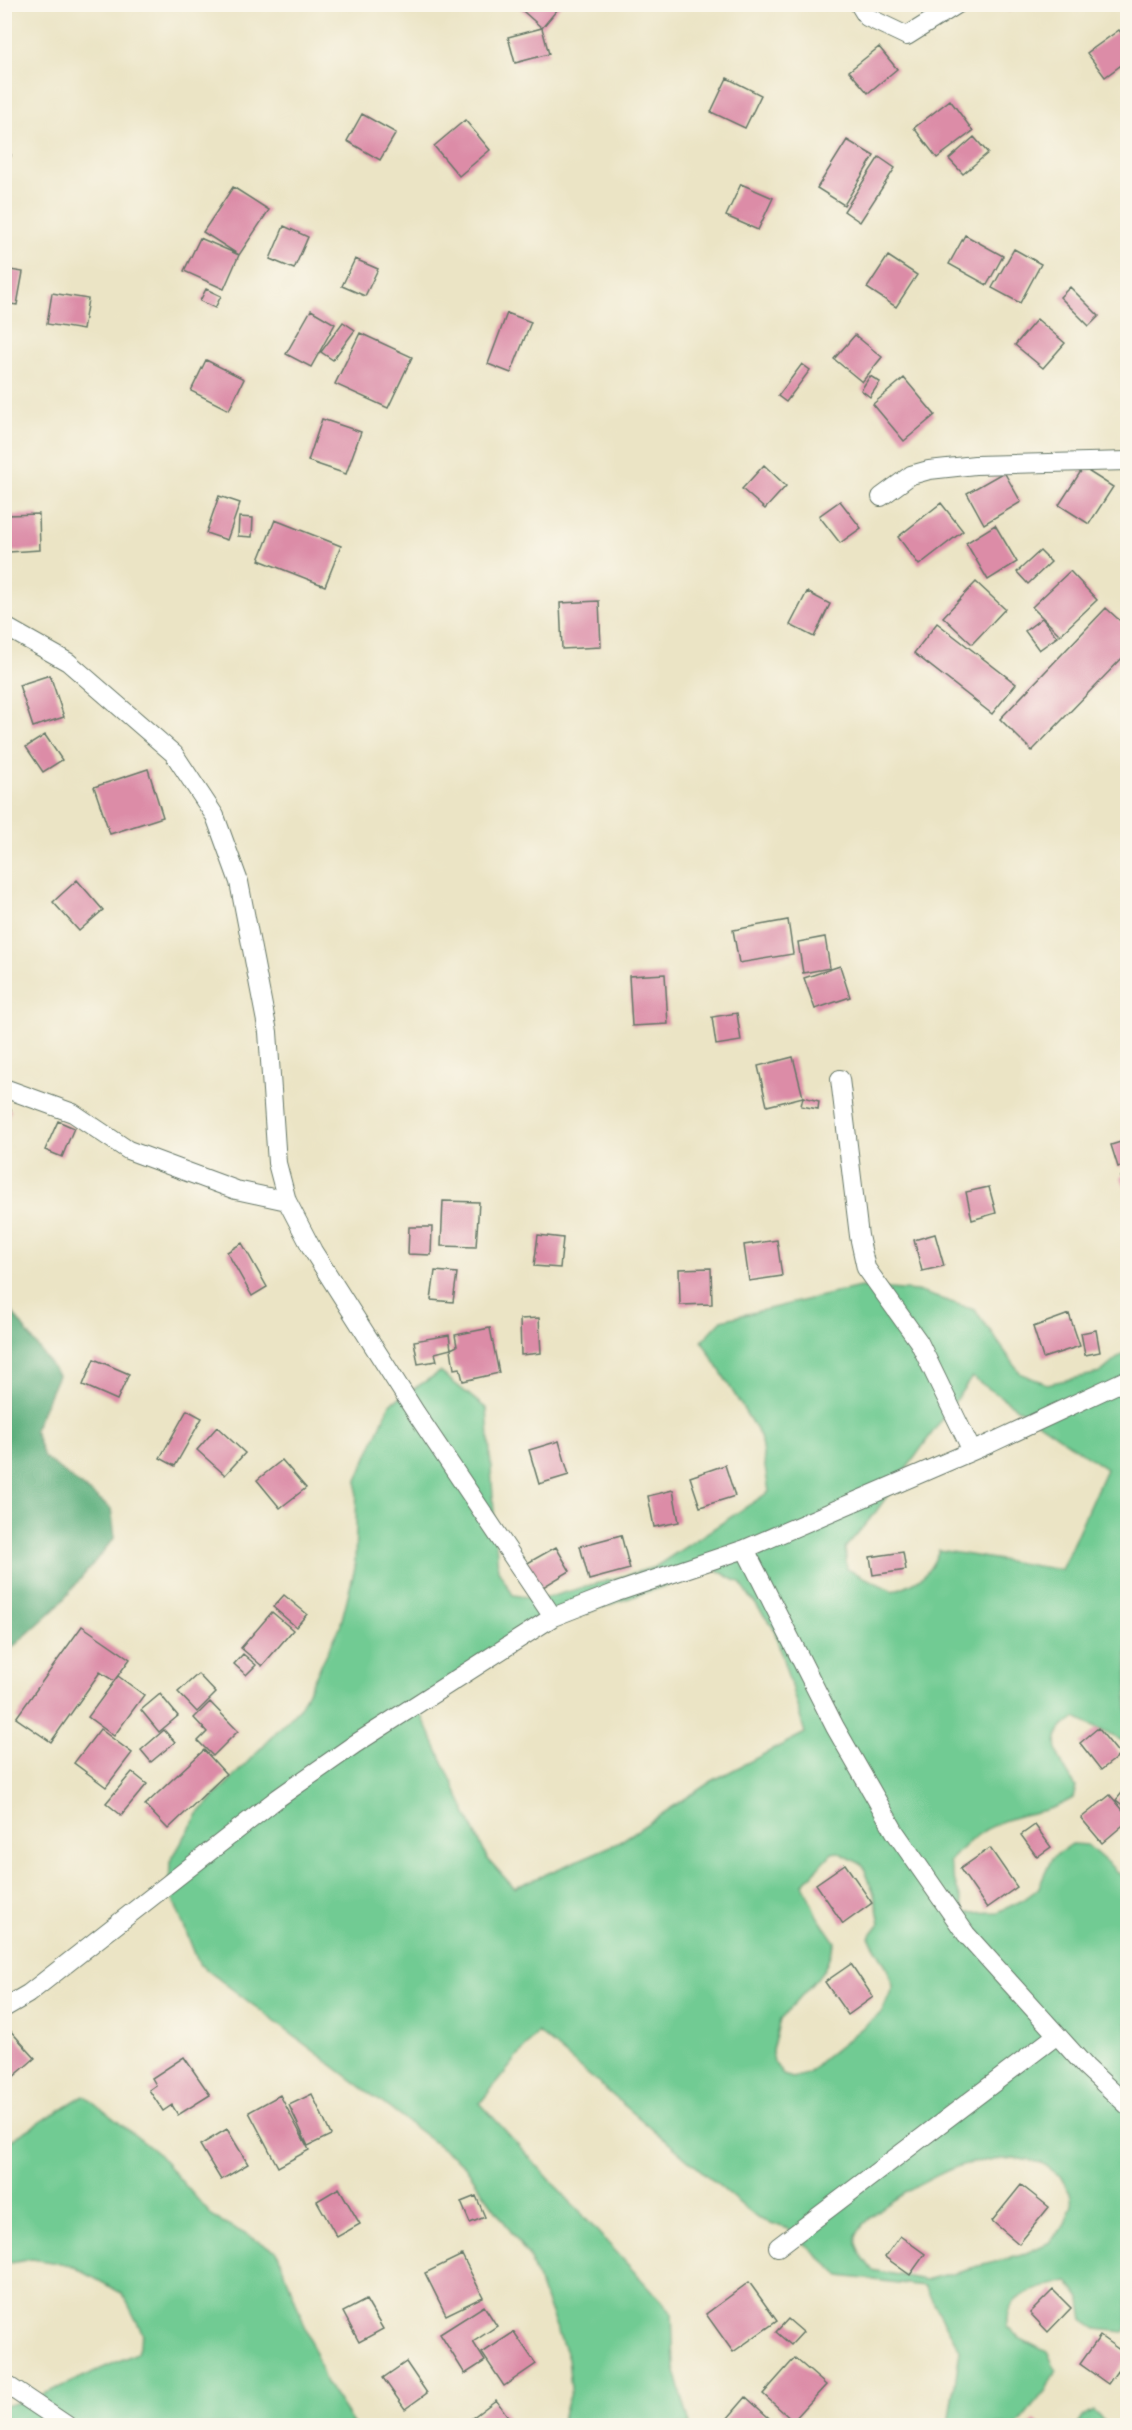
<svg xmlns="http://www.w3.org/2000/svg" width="1132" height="2430" viewBox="0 0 1132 2430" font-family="'Sorts Mill Goudy',serif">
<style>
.green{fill:#71cb93;stroke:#488464;stroke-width:1.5;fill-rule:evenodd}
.forest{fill:#5caf7d;stroke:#3e7658;stroke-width:1.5}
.building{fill:#dc8ca7}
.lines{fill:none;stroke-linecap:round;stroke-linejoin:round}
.minor-casing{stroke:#667767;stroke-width:20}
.minor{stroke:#fff;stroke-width:18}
</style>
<rect width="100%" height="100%" fill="#fbf7ec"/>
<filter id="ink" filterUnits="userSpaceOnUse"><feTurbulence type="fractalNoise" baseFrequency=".0167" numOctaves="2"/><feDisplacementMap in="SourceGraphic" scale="12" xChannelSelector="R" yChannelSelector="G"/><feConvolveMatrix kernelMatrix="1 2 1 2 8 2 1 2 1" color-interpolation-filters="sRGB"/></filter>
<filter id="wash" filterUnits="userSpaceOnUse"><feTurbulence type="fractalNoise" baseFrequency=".008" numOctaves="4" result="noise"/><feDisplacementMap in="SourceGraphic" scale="24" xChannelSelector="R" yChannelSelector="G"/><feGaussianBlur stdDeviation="1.35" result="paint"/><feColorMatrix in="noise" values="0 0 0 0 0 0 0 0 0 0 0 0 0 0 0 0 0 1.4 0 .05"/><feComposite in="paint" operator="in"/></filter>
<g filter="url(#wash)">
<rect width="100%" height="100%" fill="#ebe4c5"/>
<path class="green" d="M860 1287 917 1291 975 1310 1021 1374 1047 1384 1100 1373 1127 1350V1743L1076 1718C1041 1735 1060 1762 1076 1787L1073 1798C1048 1813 1037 1810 1012 1818 987 1825 964 1843 949 1863L965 1913 998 1912 1023 1900 1038 1889 1052 1858 1072 1844 1087 1845 1127 1880V2328L1124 2332 1096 2329 1084 2321 1081 2300 1068 2281C1042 2288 1004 2292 1007 2326L1019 2338 1047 2352 1056 2369 1046 2390 1017 2425H949L960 2350 924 2286 840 2276 788 2229 757 2218 538 2032 480 2103 672 2313 674 2367 690 2425H560L571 2389 568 2358 529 2257 464 2165 199 1964 169 1889 170 1862 198 1814 300 1707 340 1627 355 1568 357 1480 390 1404 440 1372 487 1409 498 1570 513 1595 542 1599 655 1567 769 1492 760 1436 702 1341 722 1320ZM972 1377 1106 1469 1061 1570 939 1550C929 1576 919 1582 893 1591L847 1569 845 1548 875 1513ZM715 1569 740 1583 774 1629 805 1733 712 1781 618 1843 514 1888 487 1858 417 1705 526 1633ZM838 1852 863 1865 874 1894 880 1923 869 1937 888 1969 893 1986 882 2012 821 2061 809 2073 793 2078 783 2075 774 2062 772 2050 780 2020 824 1970 835 1942 817 1916 803 1884 832 1853ZM1014 2158 1042 2163 1060 2176 1070 2193 1072 2205 1064 2226 1050 2242 1022 2255 925 2280 872 2270C866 2261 854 2248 856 2237 861 2213 939 2172 962 2165 978 2160 997 2160 1014 2158Z
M84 2095 156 2152 213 2217 277 2251 326 2383 354 2425H5L4 2406 35 2398 137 2353 143 2334 123 2294 71 2265 32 2259 5 2264V2144Z
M1093 2411 1108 2425H1078L1083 2417Z"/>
<path class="forest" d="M10 1309 58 1375 34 1430 44 1457 111 1509 115 1537 59 1605 5 1654 4 1313Z"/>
<g id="blocks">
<path class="building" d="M515 4H562L542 28Z
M1003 4H1019L1010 12Z
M542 28 549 54 515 63 508 37Z
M1119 30 1128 42V60L1105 77 1087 53Z
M879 47 897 69 868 93 849 71Z
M727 78 761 95 745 128 711 112Z
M950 100 973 131 937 158 914 128Z
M362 114 396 133 380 160 347 141Z
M465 120 490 150 459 176 434 146Z
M974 137 988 153 963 174 949 159Z
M847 140 874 156 844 205 817 188Z
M4 153 11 155 5 175H4Z
M879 157 895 168 860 222 844 211Z
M741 184 773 198 758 230 726 216Z
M233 187 269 210 239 255 203 232Z
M284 226 308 237 294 269 270 259Z
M965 235 1003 256 987 285 949 264Z
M200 238 239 255 224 289 184 271Z
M1014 249 1041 264 1020 303 992 288Z
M888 256 917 275 896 307 867 288Z
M355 259 378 269 365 296 342 286Z
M4 269 23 272 17 305 4 303Z
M1070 287 1099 316 1089 326 1060 297Z
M206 289 221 296 215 308 200 301Z
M52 293 88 299 83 330 47 324Z
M311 310 335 324 311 367 286 354Z
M507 313 531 322 511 373 488 364Z
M1037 319 1065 343 1043 368 1015 345Z
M343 322 355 330 333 360 321 352Z
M360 333 412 357 388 408 335 384Z
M855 335 882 357 862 382 834 359Z
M206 360 244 379 229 410 191 391Z
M802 364 810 370 786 402 778 396Z
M870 376 880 382 870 397 861 390Z
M904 378 935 415 904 441 873 404Z
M322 419 361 432 346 474 308 461Z
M764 465 786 486 765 509 742 489Z
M1083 468 1113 487 1089 524 1059 505Z
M1004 472 1021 502 984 524 967 493Z
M219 496 240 503 227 540 206 533Z
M840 501 861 528 840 543 819 516Z
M941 503 963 531 919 565 898 537Z
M39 514 40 550 9 552 7 515Z
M239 517 253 518 252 537 238 536Z
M275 520 341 546 325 586 259 560Z
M995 525 1017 562 988 580 966 543Z
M1040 551 1051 562 1028 584 1017 572Z
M1070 571 1097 600 1060 635 1032 607Z
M976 582 1005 609 972 644 943 617Z
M807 592 830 604 814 637 790 625Z
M599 601 601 647 562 649 560 603Z
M1106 608 1128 628V652L1032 751 1000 719Z
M1042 618 1057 637 1039 650 1025 631Z
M937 623 1016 684 992 714 914 653Z
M50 675 64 717 33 727 19 685Z
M45 735 62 760 43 772 26 747Z
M148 769 163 817 110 834 94 787Z
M77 880 103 910 79 931 53 902Z
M788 920 793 954 739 963 733 930Z
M825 937 830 968 803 973 798 942Z
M840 966 850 997 815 1009 804 978Z
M665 974 668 1024 632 1026 629 976Z
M737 1013 741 1041 716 1045 712 1017Z
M793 1057 803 1097 767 1106 758 1066Z
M803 1097 819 1101 818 1109 801 1106Z
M4 1108 11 1110 5 1131H4Z
M58 1121 74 1128 62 1157 45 1150Z
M1127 1140 1128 1164 1118 1167 1111 1145Z
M1128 1173V1192L1120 1177Z
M989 1187 996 1213 972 1220 966 1192Z
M443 1201 479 1202 476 1247 441 1246Z
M409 1227H432L431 1255 408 1254Z
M935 1234 944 1266 922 1271 914 1240Z
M538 1235 563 1238 560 1268 534 1266Z
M777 1240 782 1276 749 1281 744 1245Z
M242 1243 267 1287 252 1296 227 1252Z
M711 1268 712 1304 680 1305 679 1269Z
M435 1271 457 1273 453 1302 431 1300Z
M1069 1314 1080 1346 1043 1358 1033 1327Z
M539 1318 541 1353 521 1355 520 1319Z
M490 1328 499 1373 463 1381 460 1368 454 1369 451 1349 457 1346 455 1335Z
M1096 1330 1100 1352 1085 1355 1081 1333Z
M449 1335 451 1349 435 1353 437 1361 418 1364 414 1341Z
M94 1359 129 1374 117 1400 83 1385Z
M187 1410 202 1418 175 1466 160 1458Z
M217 1427 245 1453 225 1475 197 1450Z
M559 1441 569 1475 539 1484 529 1450Z
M282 1460 306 1488 280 1508 257 1480Z
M725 1465 735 1496 700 1507 690 1477Z
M673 1490 679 1522 654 1527 648 1496Z
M621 1535 630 1569 589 1580 580 1546Z
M556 1547 570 1571 538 1590 524 1565Z
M903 1552 906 1570 873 1575 870 1557Z
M284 1595 307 1614 296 1627 273 1607Z
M272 1612 293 1630 262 1666 241 1648Z
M82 1626 130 1659 114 1681 100 1672 51 1742 16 1718Z
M243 1654 256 1665 246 1675 234 1664Z
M198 1674 216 1693 197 1712 178 1692Z
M118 1676 144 1695 114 1736 88 1717Z
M160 1694 178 1716 159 1732 141 1710Z
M210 1702 238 1731 213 1756 198 1741 207 1732 194 1718Z
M1098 1728 1120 1755 1101 1770 1080 1743Z
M100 1729 132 1753 106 1787 74 1763Z
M164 1730 175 1742 151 1762 141 1750Z
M204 1750 226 1774 168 1829 145 1805Z
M132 1772 147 1784 121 1815 106 1803Z
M1126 1788 1128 1790V1809L1116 1800Z
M1110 1795 1128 1816V1821L1102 1843 1081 1818Z
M1035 1825 1051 1847 1037 1857 1021 1835Z
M990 1848 1017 1887 987 1908 960 1869Z
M845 1864 872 1903 843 1924 816 1884Z
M851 1964 873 1997 848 2015 825 1982Z
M7 2027 35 2058 4 2085V2029Z
M184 2057 210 2095 178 2115 172 2105 163 2111 149 2090 156 2085 152 2078Z
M312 2094 331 2135 308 2146 289 2105Z
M280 2095 309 2150 278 2167 249 2112Z
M227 2129 248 2164 221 2180 200 2145Z
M1021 2185 1049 2207 1019 2244 992 2221Z
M339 2188 360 2224 337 2237 317 2201Z
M476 2196 485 2217 470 2223 461 2202Z
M900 2236 925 2254 910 2275 885 2257Z
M462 2255 483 2297 446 2315 425 2273Z
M749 2282 777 2321 733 2352 706 2314Z
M1053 2290 1071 2308 1048 2332 1030 2313Z
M366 2300 383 2329 359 2342 343 2312Z
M484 2306 497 2326 473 2342 485 2361 465 2374 440 2334Z
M788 2319 803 2332 791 2345 776 2332Z
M514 2332 536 2364 504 2386 482 2353Z
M1100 2336 1128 2356 1108 2384 1080 2364Z
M795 2358 826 2385 793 2421 763 2394Z
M406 2362 427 2393 405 2409 383 2378Z
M746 2397 778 2426H721Z
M496 2400 515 2426H465L464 2424Z
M1035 2419 1043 2426H1029Z"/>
</g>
</g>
<g filter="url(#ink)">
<use href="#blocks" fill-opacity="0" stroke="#667767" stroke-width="1.5"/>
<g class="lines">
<g class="minor-casing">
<path id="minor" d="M859 4 867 17 907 36 958 4
M881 497 911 475 929 470 975 465 1128 461
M4 626 68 662 174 754 215 816 239 882 268 1032 277 1163 287 1201 313 1251 416 1413 553 1617
M840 1079 859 1236 866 1268 919 1342 972 1451
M4 1088 73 1113 128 1150 236 1190 287 1201
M745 1549 835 1727 895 1832 966 1934 1086 2067 1128 2106
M4 2008 28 1994 278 1798 355 1744 553 1617 617 1592 745 1549 991 1443 1128 1379
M778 2247 1057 2035
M4 2383 68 2426"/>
</g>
<use href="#minor" class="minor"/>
</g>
</g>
<rect width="1132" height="2430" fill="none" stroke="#fbf7ec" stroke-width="24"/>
</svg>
